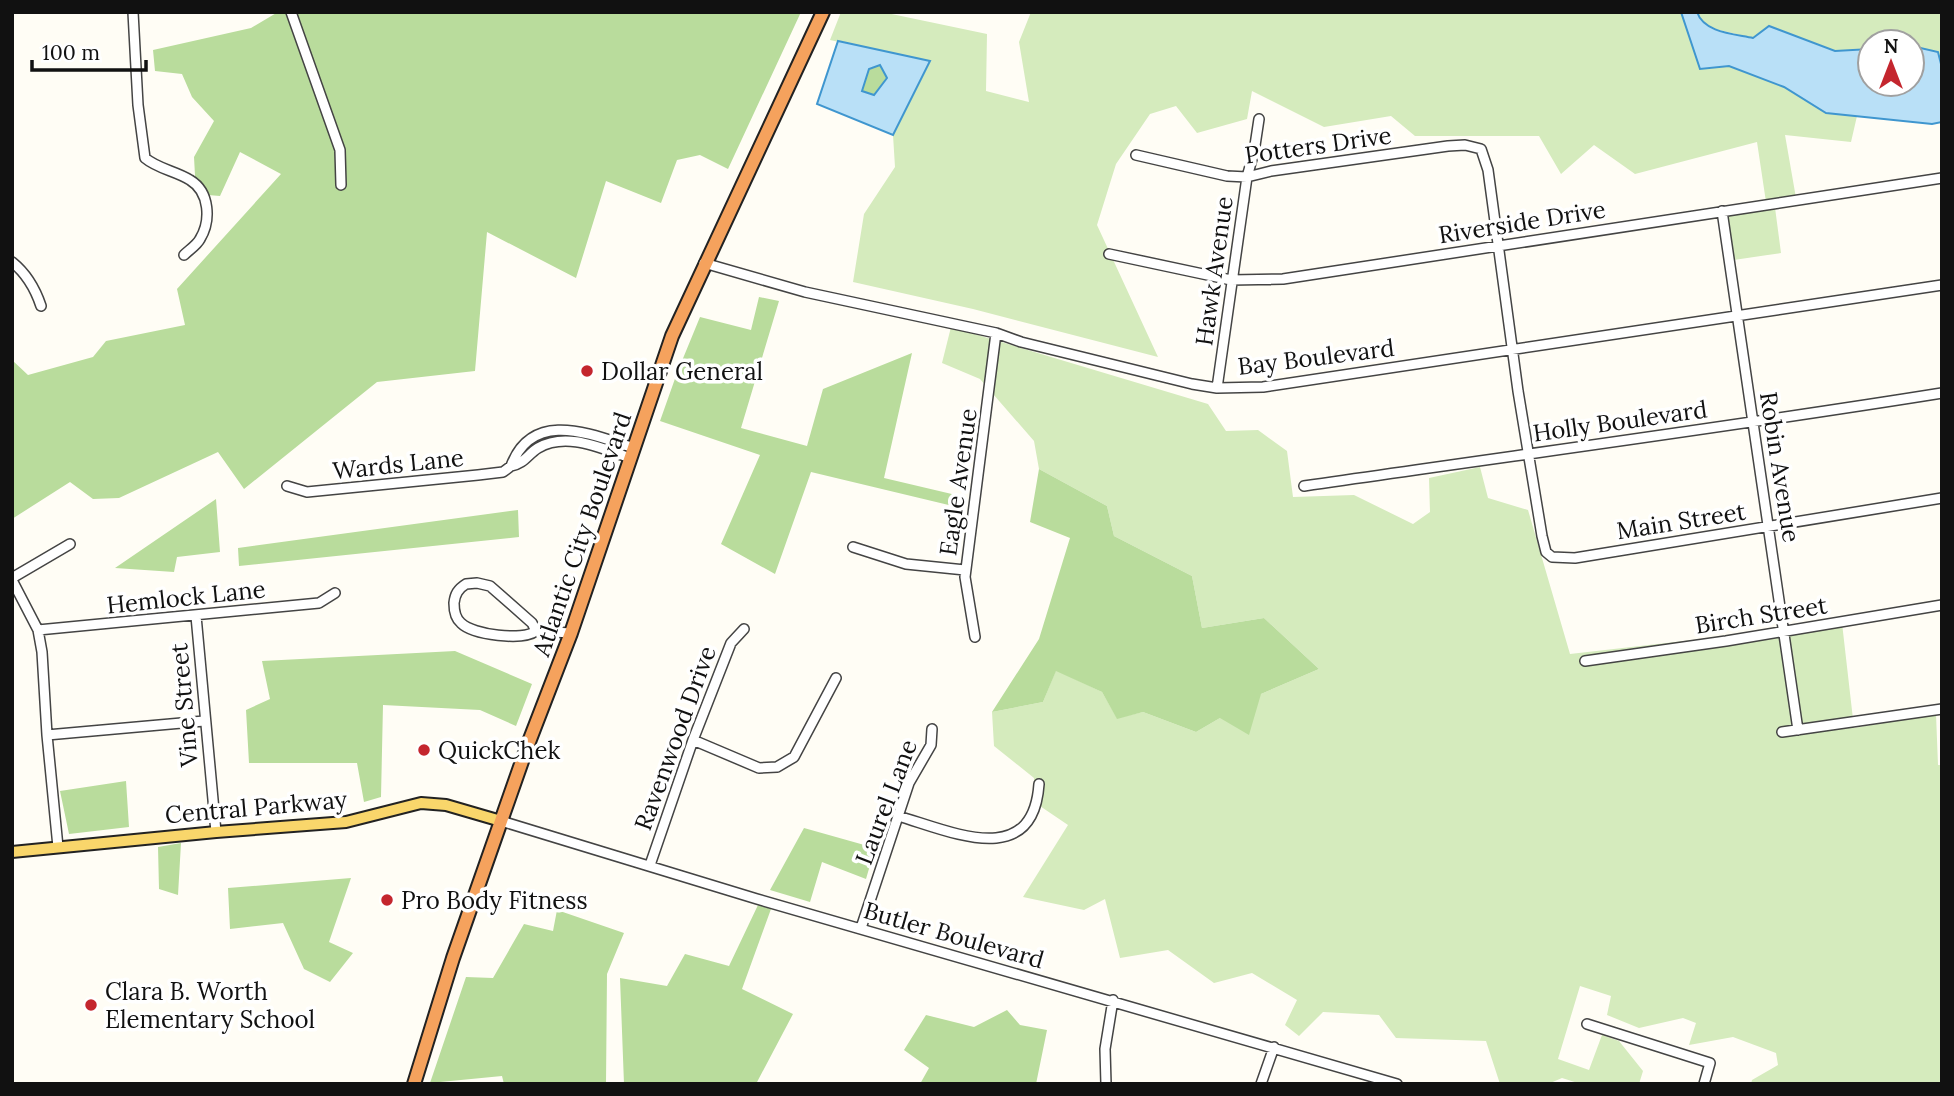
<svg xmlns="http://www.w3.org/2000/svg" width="1954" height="1096" viewBox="0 0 1954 1096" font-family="Lora,serif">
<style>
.green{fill:#d5ebbd}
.forest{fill:#b9dc9c}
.water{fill:#b9e0f7;stroke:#3f96cf;stroke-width:2;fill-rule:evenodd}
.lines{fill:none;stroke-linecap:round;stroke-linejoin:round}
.minor-casing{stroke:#444;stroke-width:12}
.major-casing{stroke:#222;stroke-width:14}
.highway-casing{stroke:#222;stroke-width:16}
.minor{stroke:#fff;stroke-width:9}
.major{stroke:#f9d66b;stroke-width:10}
.highway{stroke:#f5a25d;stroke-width:12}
.poi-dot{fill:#c4262e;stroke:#fff;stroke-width:2.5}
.labels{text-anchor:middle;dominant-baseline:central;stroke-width:7;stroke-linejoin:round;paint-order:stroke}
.street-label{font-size:24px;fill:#111;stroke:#fff}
.poi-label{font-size:24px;fill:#111;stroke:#fff;text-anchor:start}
</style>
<rect width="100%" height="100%" fill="#fffdf5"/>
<path class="green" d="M841 12H882L987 34 986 91 1029 102 1019 42 1031 12H1681L1700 69 1730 66 1857 116 1851 142 1785 135 1796 198 1774 200 1781 253 1727 261 1721 209 1766 202 1757 142 1635 174 1594 145 1561 174 1539 136H1415L1391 116 1324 127 1252 91 1247 119 1197 133 1176 106 1150 114 1116 164 1097 225 1158 357 973 309 853 282 864 214 895 167 893 135 930 62 830 40Z
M1697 12H1942V68L1918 46H1912V42H1870V49L1835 51 1769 26 1753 38 1702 26Z
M951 327 1208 404 1226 431 1258 430 1287 451 1293 497 1354 495 1413 524 1430 512 1429 478 1480 467 1488 498 1528 510 1570 654 1842 623 1854 728 1936 714 1938 765H1942V1084H1751L1752 1080 1778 1065 1776 1053 1733 1037 1689 1045 1696 1023 1683 1018 1639 1028 1607 1015 1611 996 1580 986 1558 1059 1589 1070 1602 1035 1619 1041 1643 1071 1639 1084H1581L1562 1078 1548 1084H1500L1486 1041 1396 1038 1379 1015 1323 1012 1299 1036 1285 1025 1297 1000 1252 973 1214 983 1168 950 1120 958 1105 899 1084 910 1023 897 1068 825 1034 802V778L994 746 992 712 1043 702 1056 670 1102 692 1117 718 1143 712 1196 732 1261 694 1319 669 1264 618 1202 628 1192 576 1114 536 1107 506 1039 469 1034 441 980 379 942 363Z"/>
<path class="forest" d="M278 12H801L728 169 700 155 677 160 661 203 606 181 576 278 487 232 475 371 377 382 244 489 218 452 119 498 93 499 70 482 12 519V360L28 375 93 357 106 341 185 325 177 289 281 174 240 152 220 196 196 194 194 157 214 121 192 97 182 74 155 71 153 50 251 28Z
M881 65 887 78 874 95 862 91 869 68Z
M759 297 779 301 741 428 807 446 823 389 912 353 884 478 956 495 957 507 811 472 775 574 721 544 760 455 660 421 677 373 700 317 751 330Z
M1039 469 1107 506 1114 536 1192 576 1202 628 1264 618 1319 669 1261 694 1249 735 1220 718 1196 732 1143 712 1117 719 1102 692 1056 671 1043 702 992 712 1039 639 1070 538 1030 522Z
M216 499 220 552 177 557 174 572 115 568Z
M518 510 519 537 239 566 238 548Z
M455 651 532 684 516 726 480 710 383 705 381 797 364 802 357 763H249L246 710 270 699 262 661Z
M126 781 129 827 69 834 60 791Z
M804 828 875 848 866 879 822 862 810 902 770 890Z
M181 843 178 895 159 889 158 847Z
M351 878 329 942 353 953 330 982 304 969 283 923 230 929 228 888Z
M758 905 771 909 742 989 793 1014 756 1084H624L620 978 667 986 685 954 729 966Z
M557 910 624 933 607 974 606 1084H504L502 1076 430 1083 466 977 493 978 524 924 553 931Z
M1007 1010 1020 1025 1047 1030 1036 1084H920L929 1068 904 1050 926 1015 974 1027Z"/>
<path class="water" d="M1681 12H1697C1704 33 1735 34 1753 38L1769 26 1835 51 1870 49V84H1912V46L1938 52 1942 68V122L1932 124 1826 113 1784 87 1729 66 1700 69Z
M838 41 930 61 893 135 817 104ZM880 65 887 78 874 95 862 91 869 69Z"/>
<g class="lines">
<g class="minor-casing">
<path id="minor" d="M133 12 138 105 145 158C158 169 176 171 190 180 210 192 211 221 200 239 197 245 189 250 184 255
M291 12 340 150 341 185
M1136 155 1227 176 1247 177 1271 171 1448 146 1465 145 1481 149 1488 170 1518 391 1542 536 1546 552 1552 557 1575 558 1942 498
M1722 211 1798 730
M1109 254 1231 280 1283 279 1942 178
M12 262C27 274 35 288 41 306
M704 263 805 292 996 333 1021 342 1192 384 1217 388 1263 387 1942 285
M1217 388 1247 177 1254 152 1259 119
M631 458C602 449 567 431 538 448 528 454 524 464 511 466 533 408 592 435 634 448
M287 486 307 492 478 475 503 472 511 466
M1304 486C1517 455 1730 427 1942 393
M853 547 906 564 965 570
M12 578 70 544
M12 580 38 630 42 652 47 735 58 847
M477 583 490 586 532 623 536 631C523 641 473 635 461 623 455 618 454 610 454 603 455 594 458 589 466 584Z
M196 616 216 832
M38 630 319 603 335 593
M536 631 571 633
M975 637 965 577 996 333
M1585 661 1726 641 1942 605
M1782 732 1942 709
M47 735 204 721
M693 740 759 768 777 767 794 757 836 678
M898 816C950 831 1033 871 1039 784
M501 821 757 899 1397 1084
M650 865 693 740 731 643 744 629
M861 928 909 783 931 745 932 729
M1587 1024 1710 1063 1704 1084
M1106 1084 1105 1049 1113 1000
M1261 1084 1274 1047"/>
</g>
<g class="major-casing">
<path id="major" d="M12 852 216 832 346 822 421 803 446 805 501 821"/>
</g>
<g class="highway-casing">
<path id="highway" d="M414 1084 453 958 527 747 571 633 672 336 823 12"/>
</g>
<use href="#minor" class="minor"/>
<use href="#major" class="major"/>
<use href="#highway" class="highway"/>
</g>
<g class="poi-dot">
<circle cx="587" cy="371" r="7"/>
<circle cx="424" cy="750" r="7"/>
<circle cx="387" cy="900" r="7"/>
<circle cx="91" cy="1005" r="7"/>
</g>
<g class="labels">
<g class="street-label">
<text transform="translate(1318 145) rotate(-8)">Potters Drive</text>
<text transform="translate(1522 222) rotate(-9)">Riverside Drive</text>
<text transform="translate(1214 271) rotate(-82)">Hawk Avenue</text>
<text transform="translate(1316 357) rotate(-7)">Bay Boulevard</text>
<text transform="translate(1620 421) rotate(-8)">Holly Boulevard</text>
<text transform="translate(398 464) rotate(-6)">Wards Lane</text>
<text transform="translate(1780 467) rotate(81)">Robin Avenue</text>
<text transform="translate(958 482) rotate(-82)">Eagle Avenue</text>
<text transform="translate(1681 521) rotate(-9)">Main Street</text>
<text transform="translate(582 534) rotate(-71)">Atlantic City Boulevard</text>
<text transform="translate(186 597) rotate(-6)">Hemlock Lane</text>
<text transform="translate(1761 615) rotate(-9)">Birch Street</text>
<text transform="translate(184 705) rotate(-95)">Vine Street</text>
<text transform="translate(675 738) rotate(-70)">Ravenwood Drive</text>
<text transform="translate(886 802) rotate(-69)">Laurel Lane</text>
<text transform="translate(256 807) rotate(-5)">Central Parkway</text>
<text transform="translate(954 935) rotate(16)">Butler Boulevard</text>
</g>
<g class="poi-label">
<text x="601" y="371">Dollar General</text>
<text x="438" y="750">QuickChek</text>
<text x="401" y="900">Pro Body Fitness</text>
<text x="105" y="991">Clara B. Worth<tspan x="105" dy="28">Elementary School</tspan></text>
</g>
</g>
<rect width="1954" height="1096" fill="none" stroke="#111111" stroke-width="28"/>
<g transform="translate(1891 63)"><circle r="33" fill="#ffffff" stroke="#a0a0a0" stroke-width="2"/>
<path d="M0-5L12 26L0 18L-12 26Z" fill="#c4262e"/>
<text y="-10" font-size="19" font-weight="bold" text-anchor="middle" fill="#111111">N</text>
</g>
<path d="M32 60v10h114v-10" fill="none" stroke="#111111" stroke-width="3.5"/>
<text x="42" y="60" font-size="21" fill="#111111" stroke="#ffffff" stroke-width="5" paint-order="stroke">100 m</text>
</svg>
